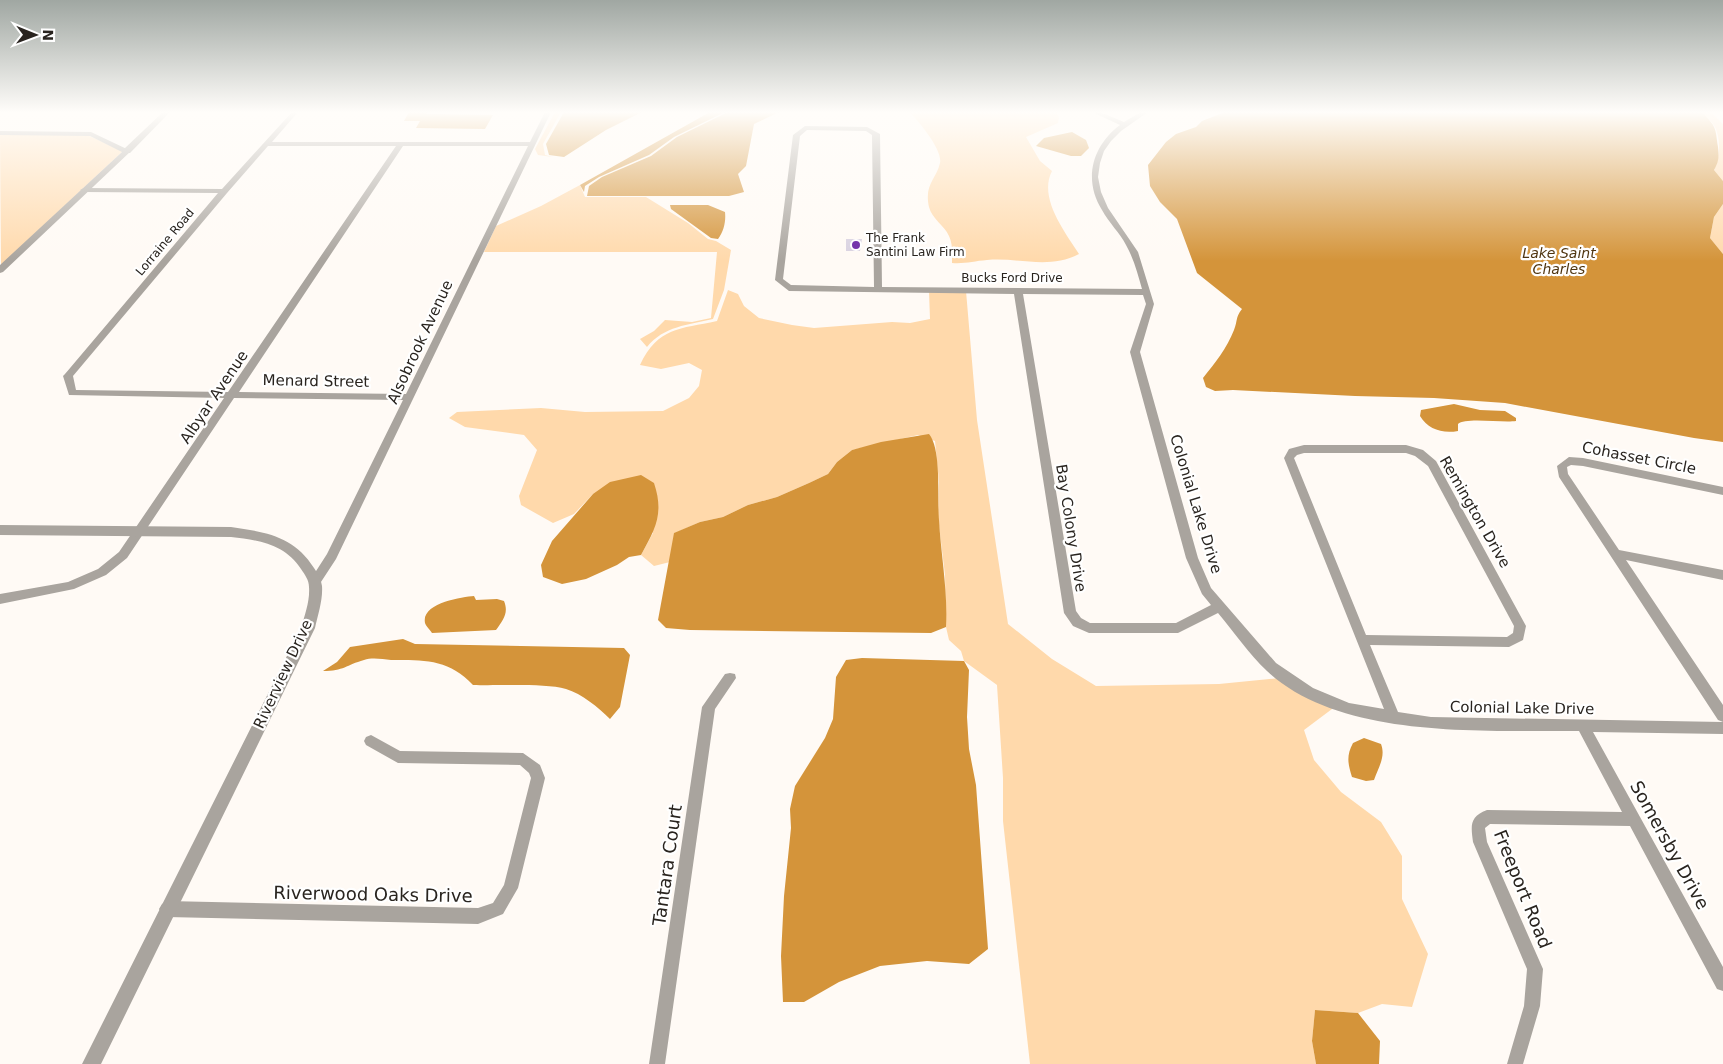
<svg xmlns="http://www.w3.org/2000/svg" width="1723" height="1064" viewBox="0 0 1723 1064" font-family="'DejaVu Sans',sans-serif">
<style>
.green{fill:#ffd9ab}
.water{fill:#d4943a}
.building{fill:#d8d1e0}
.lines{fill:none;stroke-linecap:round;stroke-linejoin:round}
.minor{fill:#a9a49e;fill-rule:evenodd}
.tertiary{fill:#a9a49e;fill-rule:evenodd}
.poi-dot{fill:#7536ab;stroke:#fff;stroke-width:2}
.labels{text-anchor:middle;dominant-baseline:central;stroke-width:4.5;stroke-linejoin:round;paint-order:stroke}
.far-poi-label{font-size:12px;fill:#29241f;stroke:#fff;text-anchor:start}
.far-street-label{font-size:12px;fill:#29241f;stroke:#fff}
.far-water-label{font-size:14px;font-style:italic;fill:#503611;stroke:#fff}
.street-label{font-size:15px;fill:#29241f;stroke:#fff}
.near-street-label{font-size:18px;fill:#29241f;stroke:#fff}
</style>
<rect width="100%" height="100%" fill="#fffaf5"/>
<path class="green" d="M555 112H561L543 144 545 155 553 157 538 155 535 149Z
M909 112H1056L1059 117 1058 123 1026 137 1040 161 1052 171C1038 198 1065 232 1079 254 1048 270 1019 257 987 260 974 261 965 264 952 263 952 254 953 244 949 236 944 225 932 219 929 207 924 184 936 180 940 163 943 150 918 120 909 112Z
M1702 112H1711L1723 124V181L1714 170C1720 160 1721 138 1715 127 1712 122 1706 116 1702 112Z
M0 135H87L123 151 1 265Z
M580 185 585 197H646L688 223 708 239 716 241 731 250 724 290 713 319C688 325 664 326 647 347L640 339 654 331 665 320 692 322 711 318 717 252H484L496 226 541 206Z
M1723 204V254L1710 238 1714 217Z
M728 290 738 294 744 306 759 318 792 325 814 328 892 322 910 323 930 319 929 291H966L977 420 1008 624 1052 659 1096 686 1219 684 1281 678 1336 706 1304 730 1314 760 1341 792 1381 822 1402 856V899L1428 954 1412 1007 1382 1004 1358 1013 1315 1010 1312 1041 1316 1064H1030L1003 821V778L997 685 964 661 961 651 949 640 946 627 945 575 938 517 939 482 935 441 918 435 852 450 837 462 828 474 809 483 777 497 748 505 723 517 700 522 675 533 670 562 654 566 641 555 653 533 593 494 574 514 553 523 521 505 519 496 537 450 524 435 465 427 449 418 457 412 541 408 585 412 663 411 689 398 699 386 702 370 689 363 661 369 640 365C658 327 680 329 717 321Z"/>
<path class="water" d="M409 112H428L426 114 493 115 485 129 416 128 420 121H404Z
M564 112H642L606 130 564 157 549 155 546 144Z
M710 112H725L674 137 649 155 599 177 585 186 584 192 580 185Z
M728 112H779L754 124 746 166 738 174 744 192 729 196H587L589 186 602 177 651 156 677 137Z
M1225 112H1702C1717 128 1715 127 1718 147 1719 157 1719 161 1714 170L1723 181V204L1714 217 1710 238 1723 254V442L1694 438 1505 403 1434 398 1355 396 1233 390 1215 391 1206 387 1203 378C1215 363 1227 348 1234 330 1238 320 1235 318 1242 309L1197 273 1177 219 1160 202 1150 186 1148 165 1166 142 1176 134 1196 127 1202 121Z
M1072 132 1086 140 1089 148 1081 156H1071L1036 146 1044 138Z
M670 205H708L725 212C726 221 724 231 718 239L711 238 671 209Z
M1454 404 1480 410 1505 411 1516 418V421C1502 423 1465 417 1458 424V431C1442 434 1428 429 1420 416L1421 410Z
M929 434C942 450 937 499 939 520 941 556 948 591 946 627L931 633 690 630 666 628 658 620 674 533 700 522 723 517 748 505 777 497 809 483 828 474 837 462 852 450 881 442Z
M641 475 654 483C664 513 656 528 641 555L629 557 617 565 586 579 562 584 543 577 541 565 552 541 593 494 610 482Z
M474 596 476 600 497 599 504 601C509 613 503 620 496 630L432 633C430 630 426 626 425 623 421 603 462 597 474 596Z
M403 639 415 644 624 648 630 655 620 707 610 719C598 707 582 694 566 689 544 683 498 686 473 685 449 659 424 660 391 660 382 659 372 657 364 660 346 665 344 671 323 671L337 662 350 647Z
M862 658 964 661 969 670 967 717 969 749 976 785 988 949 969 964 927 961 880 966 839 982 804 1002H783L781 956 784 896 791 828 790 809 795 786 825 738 833 719 836 677 846 660Z
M1364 738 1381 744C1386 757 1378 768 1374 780L1366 781 1352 777C1348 764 1346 756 1353 743Z
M1315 1010 1358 1013 1380 1041 1379 1064H1316L1312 1041Z"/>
<path class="building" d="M846 239H862L860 251H846Z"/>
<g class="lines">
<path class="minor" d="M163 112H170L130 153H124V149Z
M292 112H298L272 142H530L545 112H551L336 559 319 585H311L309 582 327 554 403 400 234 398 127 558 106 575 74 589 0 604V594L68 582 98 569 119 552 224 398 69 395 63 376 65 374 218 193 84 192 80 190 84 188 222 189ZM268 146H396L228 392 76 390 73 376 227 193ZM403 146H528L406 394 239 392Z
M1092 112H1100L1124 122 1141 112H1148L1121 131 1111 141 1104 151 1100 163 1098 177 1101 192 1108 208 1138 252 1154 304 1140 352 1198 558 1211 588 1276 663 1313 688 1349 703 1384 709 1284 458 1289 449 1304 445H1406L1423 450 1436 461 1526 626 1523 640 1509 647 1370 645 1398 712 1431 717 1723 722V734L1593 732 1723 967V991L1717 989 1630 826 1490 824 1485 828 1487 842 1543 969 1540 1006 1523 1064H1507L1524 1006 1527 969 1473 842C1471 826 1469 817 1487 810L1622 812 1579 731C1484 730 1341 740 1267 671 1249 654 1234 632 1218 613L1178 633H1089L1073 626 1064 613 1014 294 789 291 775 280 793 135 805 126 867 127 880 134 882 287 1142 289C1138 275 1134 259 1126 245 1120 233 1109 223 1102 210 1083 180 1092 146 1120 125ZM807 130 866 131 872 135 874 287 791 285 783 279 800 136ZM1023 294 1143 295 1146 304 1130 352 1186 558 1202 594 1211 605 1176 623H1090L1081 618 1076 611ZM1304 453H1406L1415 456 1428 466 1514 626 1513 633 1507 637 1366 635 1294 458 1297 455Z
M1569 457 1583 458 1723 487V495L1583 466 1571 465 1567 467 1568 474 1619 550 1723 570V580L1626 560 1723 705V722L1718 720 1559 477 1557 466Z
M730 673 735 674 736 678 715 709 665 1064H649L702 707 725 674Z
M371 735 400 751 523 753 540 765 545 778 518 888 503 914 478 924 167 917 162 914 159 909 162 904 167 901 478 908 493 903 504 885 531 778 529 773 520 765 398 763 366 745 364 741 366 737Z"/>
<path class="tertiary" d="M0 131 91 132 131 151 3 272 0 273V265L122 152 90 136 0 135Z
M0 525 231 527C266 532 294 536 314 568 318 574 321 579 322 586 323 600 318 614 315 628L101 1064H82L301 628C305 614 310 601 309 587 309 580 305 575 301 569 285 544 258 540 231 537L0 535Z"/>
</g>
<linearGradient id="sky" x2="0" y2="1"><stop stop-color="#a0a7a2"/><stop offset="0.43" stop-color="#fffdfa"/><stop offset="1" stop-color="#fffdfa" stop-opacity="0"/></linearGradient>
<rect width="1723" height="261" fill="url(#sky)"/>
<circle class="poi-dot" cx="856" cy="245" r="5"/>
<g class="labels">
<g class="far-poi-label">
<text x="866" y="238">The Frank<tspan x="866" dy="14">Santini Law Firm</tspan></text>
</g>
<g class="far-street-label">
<text transform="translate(165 242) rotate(-50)">Lorraine Road</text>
<text x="1012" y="278">Bucks Ford Drive</text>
</g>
<g class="far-water-label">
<text x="1559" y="253">Lake Saint<tspan x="1559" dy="16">Charles</tspan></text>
</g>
<g class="street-label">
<text transform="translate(420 342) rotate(-65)">Alsobrook Avenue</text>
<text transform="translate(316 381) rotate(1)">Menard Street</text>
<text transform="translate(214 397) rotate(-56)">Albyar Avenue</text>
<text transform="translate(1639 458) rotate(11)">Cohasset Circle</text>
<text transform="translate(1196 504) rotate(73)">Colonial Lake Drive</text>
<text transform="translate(1475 512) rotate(60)">Remington Drive</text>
<text transform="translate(1071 528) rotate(81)">Bay Colony Drive</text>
<text transform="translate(283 674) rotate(-65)">Riverview Drive</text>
<text transform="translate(1522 708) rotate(1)">Colonial Lake Drive</text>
</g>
<g class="near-street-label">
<text transform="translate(1670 845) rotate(61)">Somersby Drive</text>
<text transform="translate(667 865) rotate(-82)">Tantara Court</text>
<text transform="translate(1523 889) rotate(68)">Freeport Road</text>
<text transform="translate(373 894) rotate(1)">Riverwood Oaks Drive</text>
</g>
</g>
<g transform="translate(35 35) rotate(91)" stroke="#ffffff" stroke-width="4" paint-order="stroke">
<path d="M0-4L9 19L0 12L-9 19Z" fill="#29241f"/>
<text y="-8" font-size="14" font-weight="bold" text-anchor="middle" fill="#29241f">N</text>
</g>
</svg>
